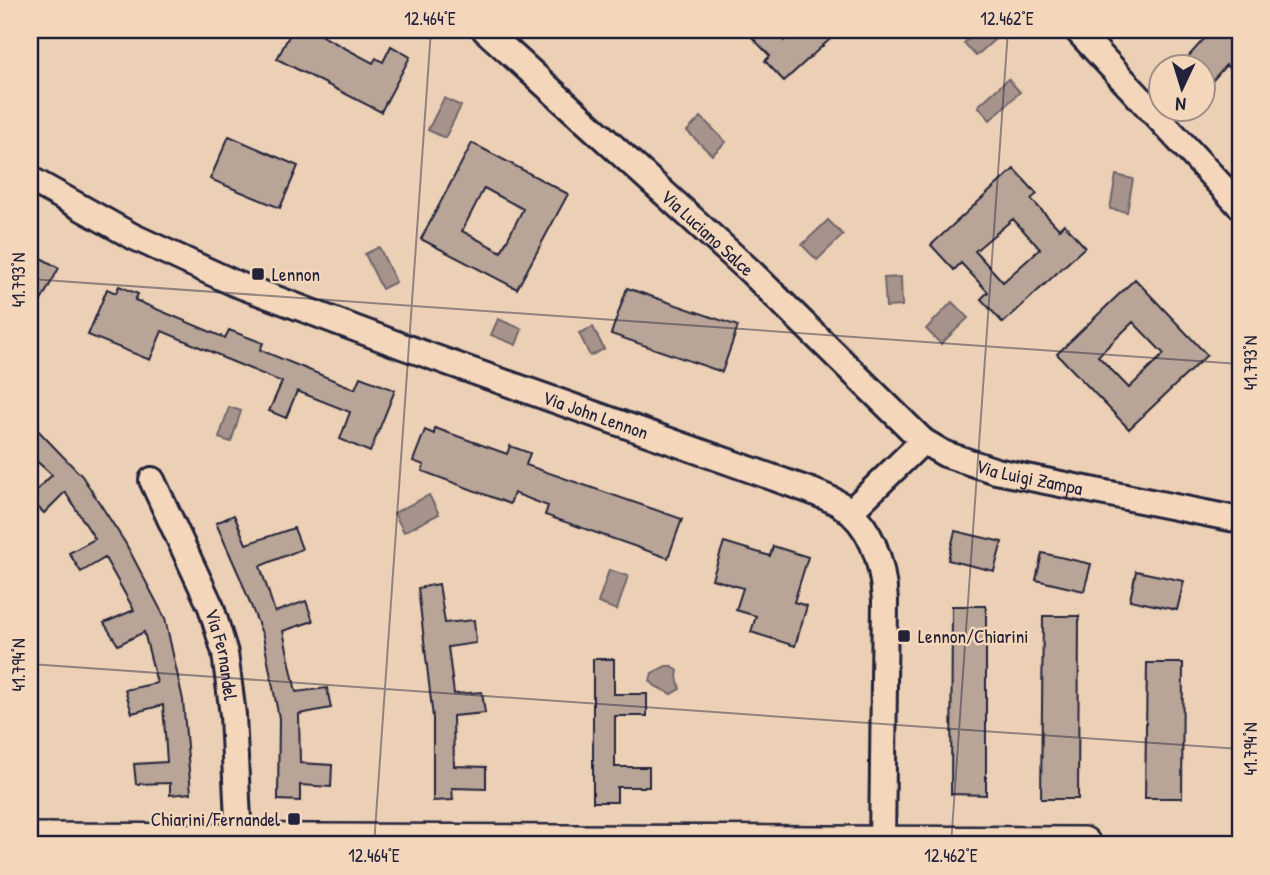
<svg xmlns="http://www.w3.org/2000/svg" width="1270" height="875" viewBox="0 0 1270 875" font-family="'Patrick Hand',sans-serif">
<style>
.water{fill:#a6948c;stroke:#71666c;stroke-width:2}
.building{fill:#b9a597;stroke:#22223b;stroke-width:2;fill-rule:evenodd}
.lines{fill:none;stroke-linecap:round;stroke-linejoin:round}
.street-casing{stroke:#22223b;stroke-width:30}
.secondary-casing{stroke:#22223b;stroke-width:40}
.street{stroke:#f4d7ba;stroke-width:24}
.secondary{stroke:#f4d7ba;stroke-width:35}
.ticks{fill:none;stroke:#22223b;stroke-width:2;stroke-opacity:0.45}
.poi-dot{fill:#22223b;stroke:#f4d7ba;stroke-width:2.5}
.labels{text-anchor:middle;dominant-baseline:central;stroke-width:5;stroke-linejoin:round;paint-order:stroke}
.street-label{font-size:19px;fill:#22223b;stroke:#f4d7ba}
.poi-label{font-size:19px;fill:#22223b;stroke:#f4d7ba;text-anchor:start}
.neatline{fill:none;stroke:#22223b;stroke-width:2.5}
.ticks-label{font-size:18px;text-anchor:middle;fill:#22223b}
</style>
<rect width="100%" height="100%" fill="#ecd0b5"/>
<filter id="ink" filterUnits="userSpaceOnUse"><feTurbulence type="fractalNoise" baseFrequency=".0143" numOctaves="2"/><feDisplacementMap in="SourceGraphic" scale="14" xChannelSelector="R" yChannelSelector="G"/><feConvolveMatrix kernelMatrix="1 2 1 2 8 2 1 2 1" color-interpolation-filters="sRGB"/></filter>
<g filter="url(#ink)">
<path class="water" d="M978 30H1000L1003 32 976 56 964 43Z
M1008 79 1020 92 990 120 978 106Z
M444 98 461 106 445 138 428 130Z
M701 117 726 142 712 155 687 131Z
M1116 175 1133 179 1127 212 1110 209Z
M828 220 843 235 817 260 802 245Z
M379 247 396 282 382 289 365 254Z
M901 277 902 306 886 307 884 278Z
M952 302 968 318 941 344 926 329Z
M498 319 522 329 516 345 491 335Z
M593 327 604 349 590 356 579 333Z
M229 407 241 411 231 442 219 438Z
M429 495 439 514 404 532 394 513Z
M609 570 628 576 617 610 598 603Z
M666 666H672L678 671 677 677 680 689 671 694 655 686 650 681 652 673Z"/>
<path class="building" d="M292 30H325L322 36 373 63 376 58 383 62 391 46 410 57 381 112 277 59Z
M745 30H772L784 41 796 30H840L784 81 765 61 770 56Z
M1212 30H1240V79L1226 65 1213 80 1203 71V66H1198L1187 58Z
M229 136 298 166 280 208 210 179Z
M472 143 568 194 517 289 421 239ZM484 188 523 209 501 252 462 231Z
M1014 169 1037 194 1031 199 1059 229 1064 224 1085 247 1003 323 981 299 988 292 961 263 954 270 931 245ZM1013 219 1040 249 1003 282 975 251Z
M30 252 59 268 30 321Z
M1135 279 1207 355 1129 429 1057 354ZM1133 322 1164 354 1129 388 1098 356Z
M119 286 138 294 135 300 225 338 229 330 263 343 260 350 355 389 360 377 395 390 370 452 340 439 350 412 297 391 286 418 269 411 282 382 221 357V356L162 331 150 360 88 335 107 289 116 293Z
M627 288 738 326 722 372 611 334Z
M30 422 82 476 126 544 165 618 183 700 191 793 170 795V783L136 784 134 764 167 762 163 705 132 713 125 690 157 683 144 632 118 645 104 623 134 610 105 558 81 572 69 553 95 539 65 492 44 513 30 500V497L52 475 30 455Z
M435 428 507 454 510 446 530 453 526 465 682 519 668 558 545 515 548 506 514 493 510 504 422 471 424 465 413 461 425 430 434 434Z
M234 515 246 544 294 528 302 549 260 566 275 612 306 601 313 621 283 631 296 692 327 688 331 708 299 714 300 763 332 765 331 787 300 785V801L278 800 279 718 263 636 239 575 216 523Z
M955 531 1002 542 994 571 948 560Z
M724 542 770 556 773 546 808 557 794 602 807 606 795 646 751 632 756 616 736 610 743 588 712 579Z
M1042 553 1091 564 1084 591 1036 580Z
M1136 571 1184 581 1177 610 1130 600Z
M439 584 445 623 474 620 476 643 448 647 454 694 482 692 485 713 453 716 454 766 486 767V789L452 788 453 800 433 801V718L418 588Z
M952 606H986V795L951 794Z
M1043 616H1079L1078 799H1041Z
M593 659H614V694H647V716H615V767H649V787H617V802H593Z
M1147 663H1183L1182 798H1145Z"/>
<g class="lines">
<g class="street-casing">
<g id="street">
<path id="s1" d="M485 30 751 272 923 441"/>
<path d="M1077 30 1240 206"/>
<path id="s2" d="M30 179 132 236 234 283 402 346 811 491C821 495 832 499 841 505 873 526 883 565 885 601L882 844"/>
<path id="s3" d="M152 480 211 607 225 653 233 715 239 842"/>
<path id="s4" d="M850 512 923 441 945 454 996 471 1240 520"/>
</g>
</g>
<g class="secondary-casing">
<path id="secondary" d="M30 841 1083 845"/>
</g>
<use href="#street" class="street"/>
<use href="#secondary" class="secondary"/>
</g>
</g>
<path class="ticks" d="M30 279 1240 364M30 664 1240 749M374 845 431 30M951 845 1008 30"/>
<g class="poi-dot">
<rect x="251" y="267" width="14" height="14" rx="3.5"/>
<rect x="897" y="629" width="14" height="14" rx="3.5"/>
<rect x="287" y="812" width="14" height="14" rx="3.5"/>
</g>
<g class="labels">
<g class="street-label">
<text stroke="none"><textPath href="#s1" startOffset="301">Via Luciano Salce</textPath></text>
<text stroke="none"><textPath href="#s2" startOffset="614">Via John Lennon</textPath></text>
<text stroke="none"><textPath href="#s4" startOffset="215">Via Luigi Zampa</textPath></text>
<text stroke="none"><textPath href="#s3" startOffset="189">Via Fernandel</textPath></text>
</g>
<g class="poi-label">
<text x="272" y="274">Lennon</text>
<text x="918" y="636">Lennon/Chiarini</text>
<text x="280" y="819" text-anchor="end">Chiarini/Fernandel</text>
</g>
</g>
<rect width="1270" height="875" fill="none" stroke="#f4d7ba" stroke-width="77"/>
<g transform="translate(1182 88) rotate(184)"><circle r="33" fill="#f4d7ba" stroke="#a08f87" stroke-width="2"/>
<path d="M0-5L12 26L0 18L-12 26Z" fill="#22223b"/>
<text y="-10" font-size="19" font-weight="bold" text-anchor="middle" fill="#22223b">N</text>
</g>
<rect x="38" y="38" width="1194" height="798" class="neatline"/>
<g class="ticks-label">
<text x="430" y="25">12.464°E</text>
<text x="1007" y="25">12.462°E</text>
<text transform="translate(19 280) rotate(-90)" y="6">41.793°N</text>
<text transform="translate(1251 363) rotate(-90)" y="6">41.793°N</text>
<text transform="translate(19 665) rotate(-90)" y="6">41.794°N</text>
<text transform="translate(1251 749) rotate(-90)" y="6">41.794°N</text>
<text x="374" y="862">12.464°E</text>
<text x="951" y="862">12.462°E</text>
</g>
</svg>
